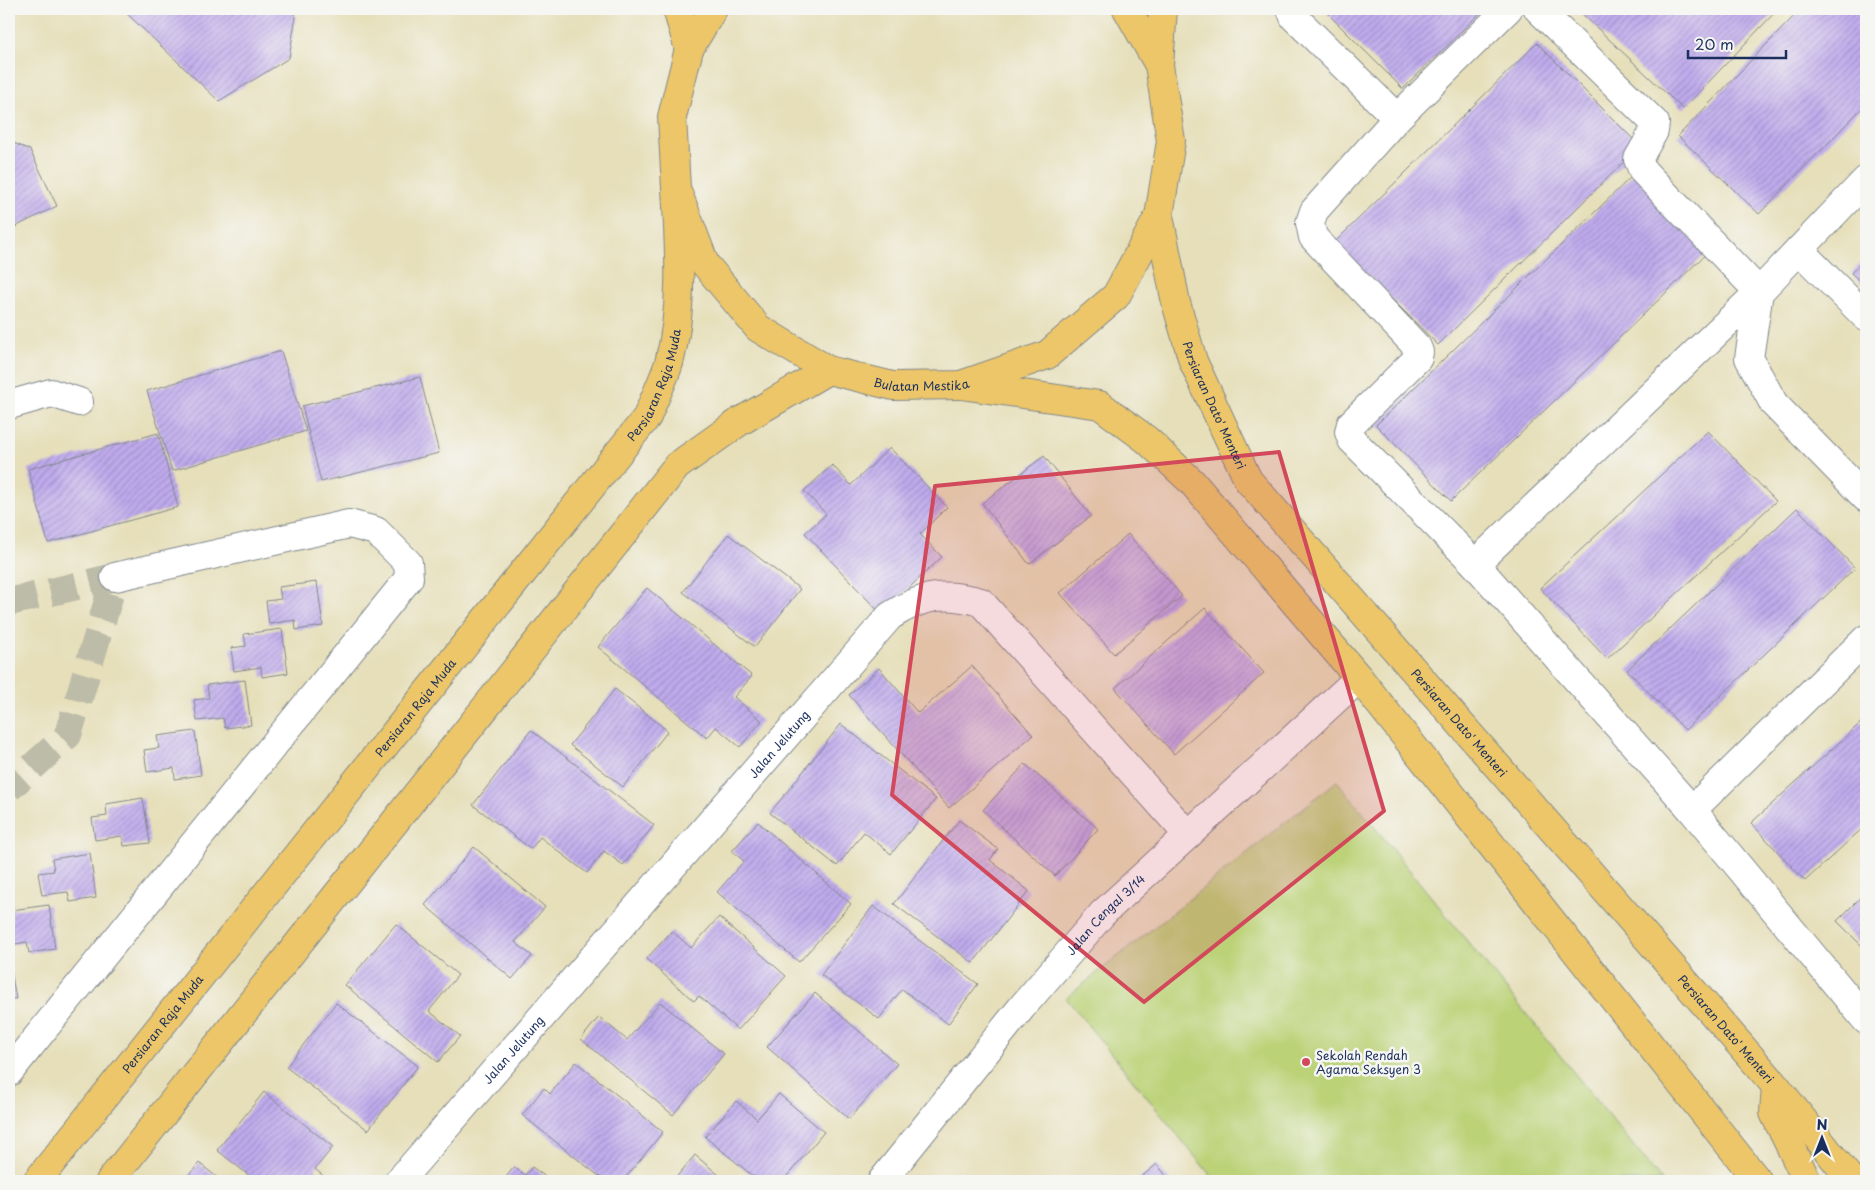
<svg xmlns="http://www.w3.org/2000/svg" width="1875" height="1190" viewBox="0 0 1875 1190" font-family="'Playpen Sans',sans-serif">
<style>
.green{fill:#bbd277;stroke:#6b806a}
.building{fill:url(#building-hatch)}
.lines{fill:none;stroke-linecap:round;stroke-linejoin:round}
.minor-tunnel{stroke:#bdbca8;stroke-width:28;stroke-dasharray:28 14;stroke-linecap:butt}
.minor-casing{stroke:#80878c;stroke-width:30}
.major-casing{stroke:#80878c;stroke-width:30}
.minor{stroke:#fff;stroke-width:28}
.major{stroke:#ecc669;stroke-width:28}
.marked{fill:#d1495b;fill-opacity:0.2;stroke:#d1495b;stroke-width:4;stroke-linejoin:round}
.poi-dot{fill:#d1495b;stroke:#f6f6f2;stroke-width:2}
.labels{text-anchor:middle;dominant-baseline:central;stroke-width:5;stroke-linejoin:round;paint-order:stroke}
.street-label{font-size:12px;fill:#1b2f5e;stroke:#f6f6f2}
.poi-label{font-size:12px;fill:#1b2f5e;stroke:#f6f6f2;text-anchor:start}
</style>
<defs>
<pattern id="building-hatch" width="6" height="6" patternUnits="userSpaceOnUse" patternTransform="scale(1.25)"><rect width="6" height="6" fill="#c0abed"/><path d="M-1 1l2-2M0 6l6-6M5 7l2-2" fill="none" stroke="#9b8cc3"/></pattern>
</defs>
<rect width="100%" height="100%" fill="#f6f6f2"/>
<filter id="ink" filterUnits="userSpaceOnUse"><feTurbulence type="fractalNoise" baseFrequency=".02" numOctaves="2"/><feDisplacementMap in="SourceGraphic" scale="10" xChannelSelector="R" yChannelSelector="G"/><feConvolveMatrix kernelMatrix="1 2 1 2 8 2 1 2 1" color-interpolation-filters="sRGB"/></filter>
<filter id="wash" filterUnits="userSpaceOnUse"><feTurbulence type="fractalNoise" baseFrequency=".0096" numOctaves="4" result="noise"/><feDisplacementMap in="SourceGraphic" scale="20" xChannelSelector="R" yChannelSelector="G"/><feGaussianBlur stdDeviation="1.12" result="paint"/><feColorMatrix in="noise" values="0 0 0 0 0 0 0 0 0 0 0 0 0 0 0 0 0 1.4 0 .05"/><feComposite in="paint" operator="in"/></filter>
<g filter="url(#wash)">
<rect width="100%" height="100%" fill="#e6dfba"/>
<path class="green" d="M1337 781 1662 1181H1215L1066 998Z"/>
<g id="blocks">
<path class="building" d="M122 9H289L296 16 289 58 219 101Z
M1323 9H1484L1403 89Z
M1581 9H1778L1683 109 1579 11Z
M1801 9H1866V104L1759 214 1678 136Z
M1537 43 1640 146 1438 345 1335 242Z
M9 141 30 150 57 206 9 230Z
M1634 174 1710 250 1451 501 1376 425Z
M1866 257V287L1851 273Z
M281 351 306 431 172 471 147 391Z
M420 377 439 453 321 482 302 406Z
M1708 431 1776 501 1607 659 1540 588Z
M158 433 178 507 48 543 28 469Z
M890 448 947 507 920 534 942 557 881 614 805 533 826 514 804 491 832 465 851 485Z
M1044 456 1091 516 1029 564 982 503Z
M1797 508 1855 568 1685 730 1627 670Z
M728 534 800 589 755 647 683 592Z
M1128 534 1182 596 1114 654 1060 593Z
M317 582 323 626 296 630 295 620 269 624 266 601 281 599 279 587Z
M647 588 752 676 734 697 762 721 740 747 716 727 707 738 598 647Z
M1205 608 1264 673 1174 754 1115 688Z
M282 629 288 673 262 677 261 667 234 671 231 648 246 646 244 634Z
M972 666 1033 735 949 808 849 695 879 668 918 713Z
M245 680 251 725 225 728 223 718 197 721 194 700 209 698 207 685Z
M615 689 668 731 623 787 570 745Z
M1866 718V825L1805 881 1751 823Z
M841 724 936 799 891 854 864 832 837 866 770 813Z
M531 730 654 825 623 865 604 851 587 873 540 837 531 849 473 805Z
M195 731 201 775 175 779 174 768 147 772 144 750 159 748 157 736Z
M1025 764 1098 829 1055 876 983 810Z
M143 798 150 843 124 846 122 836 95 840 92 818 107 816 106 804Z
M959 820 998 849 990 860 1029 891 973 963 894 904Z
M758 822 851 904 799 962 717 892 744 861 732 851Z
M474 847 545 907 515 942 532 956 512 979 425 905Z
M90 853 96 898 70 902 68 892 42 895 38 873 54 871 52 859Z
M1866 892V950L1837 921Z
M49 905 55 949 29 953 27 942 9 945V923L12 922 11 910Z
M873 906 978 984 948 1024 902 989 879 1019 821 975Z
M719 917 786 976 738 1030 699 996 694 1001 646 959 672 931 691 948Z
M396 924 458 975 429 1011 460 1036 438 1062 345 985Z
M9 959 16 999H9Z
M815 993 897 1064 849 1119 767 1047Z
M660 1002 724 1054 673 1115 581 1039 599 1017 627 1040Z
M336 1003 418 1066 368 1130 286 1067Z
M576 1062 663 1132 623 1181H605L522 1115 544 1088 550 1094Z
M264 1092 333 1147 315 1169 327 1179 325 1181H256L217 1150Z
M779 1094 824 1132 783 1181H759L705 1137 736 1101 757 1119Z
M695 1155 726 1181H673Z
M199 1163 222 1181H184Z
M1157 1164 1170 1181H1136Z
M514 1167 525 1175 532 1167 551 1181H503Z"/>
</g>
</g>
<g filter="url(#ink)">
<use href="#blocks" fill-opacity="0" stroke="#80878c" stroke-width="1"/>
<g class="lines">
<path class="minor-tunnel" d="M9 602 115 577 68 735 9 788"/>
<g class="minor-casing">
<g id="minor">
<path d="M1291 9 1294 17 1397 118"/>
<path d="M1508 9 1397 118 1314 211 1310 223 1313 237 1417 347 1419 352 1418 358 1351 424 1349 432 1352 440 1475 564 1692 810 1866 1020"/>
<path d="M1866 180 1759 292 1749 358 1774 404 1866 498"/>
<path d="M1799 250 1866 317"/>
<path d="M9 405 51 393 79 402"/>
<path d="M1475 564 1759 292 1643 171 1638 159 1654 131 1655 123 1538 9"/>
<path d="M1692 810 1866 639"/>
<path d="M9 1072 409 578 408 563 376 531 349 524 115 577"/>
<path id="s1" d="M399 1181 890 616C923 595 943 592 981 602L1188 835"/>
<path id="s2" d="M882 1181 1022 1007 1103 913 1359 678"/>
</g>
</g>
<g class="major-casing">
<g id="major">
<path d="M677 9 689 49"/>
<path id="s3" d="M713 9 689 49 672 117 676 188 705 264 758 328 828 370 893 386 961 385 1047 355 1116 296 1159 216 1171 141 1159 65 1127 9"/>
<path d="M1159 65 1163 9"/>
<path id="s4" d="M1159 216 1176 303 1193 361 1248 480 1776 1086 1852 1181"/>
<path d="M961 385 1100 405 1147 440 1192 482 1359 678 1758 1181"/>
<path d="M1776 1086 1774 1113 1807 1181"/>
<path id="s5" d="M37 1181 647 417C654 399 663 381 669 363 684 307 679 245 676 188"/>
<path d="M110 1181 677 466 739 422 828 370"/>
</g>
</g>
<use href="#minor" class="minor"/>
<use href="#major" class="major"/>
</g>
</g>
<path class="marked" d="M1279 452 1384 811 1144 1002 892 795 935 486Z"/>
<circle class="poi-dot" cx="1306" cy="1062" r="5"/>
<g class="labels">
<g class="street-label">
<text stroke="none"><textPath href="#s3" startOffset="529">Bulatan Mestika</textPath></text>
<text stroke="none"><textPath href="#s5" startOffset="1010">Persiaran Raja Muda</textPath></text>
<text stroke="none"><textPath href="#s4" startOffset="198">Persiaran Dato' Menteri</textPath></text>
<text stroke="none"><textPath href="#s5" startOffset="606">Persiaran Raja Muda</textPath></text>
<text stroke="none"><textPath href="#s4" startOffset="602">Persiaran Dato' Menteri</textPath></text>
<text stroke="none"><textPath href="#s1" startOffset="579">Jalan Jelutung</textPath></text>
<text stroke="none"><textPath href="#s2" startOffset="348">Jalan Cengal 3/14</textPath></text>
<text stroke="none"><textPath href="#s5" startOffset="201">Persiaran Raja Muda</textPath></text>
<text stroke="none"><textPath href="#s4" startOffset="1008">Persiaran Dato' Menteri</textPath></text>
<text stroke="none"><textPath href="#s1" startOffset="174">Jalan Jelutung</textPath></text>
</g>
<g class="poi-label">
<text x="1316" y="1055">Sekolah Rendah<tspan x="1316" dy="14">Agama Seksyen 3</tspan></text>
</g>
</g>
<rect width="1875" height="1190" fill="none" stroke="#f6f6f2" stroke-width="30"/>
<g transform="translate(1822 1138)" stroke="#f6f6f2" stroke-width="4" paint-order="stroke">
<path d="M0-4L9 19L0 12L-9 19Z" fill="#1b2f5e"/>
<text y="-8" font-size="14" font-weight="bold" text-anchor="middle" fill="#1b2f5e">N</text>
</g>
<path d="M1688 50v8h98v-8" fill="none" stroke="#1b2f5e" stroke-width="2.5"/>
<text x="1695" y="50" font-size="15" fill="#1b2f5e" stroke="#f6f6f2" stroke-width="4" paint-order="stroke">20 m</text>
</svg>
